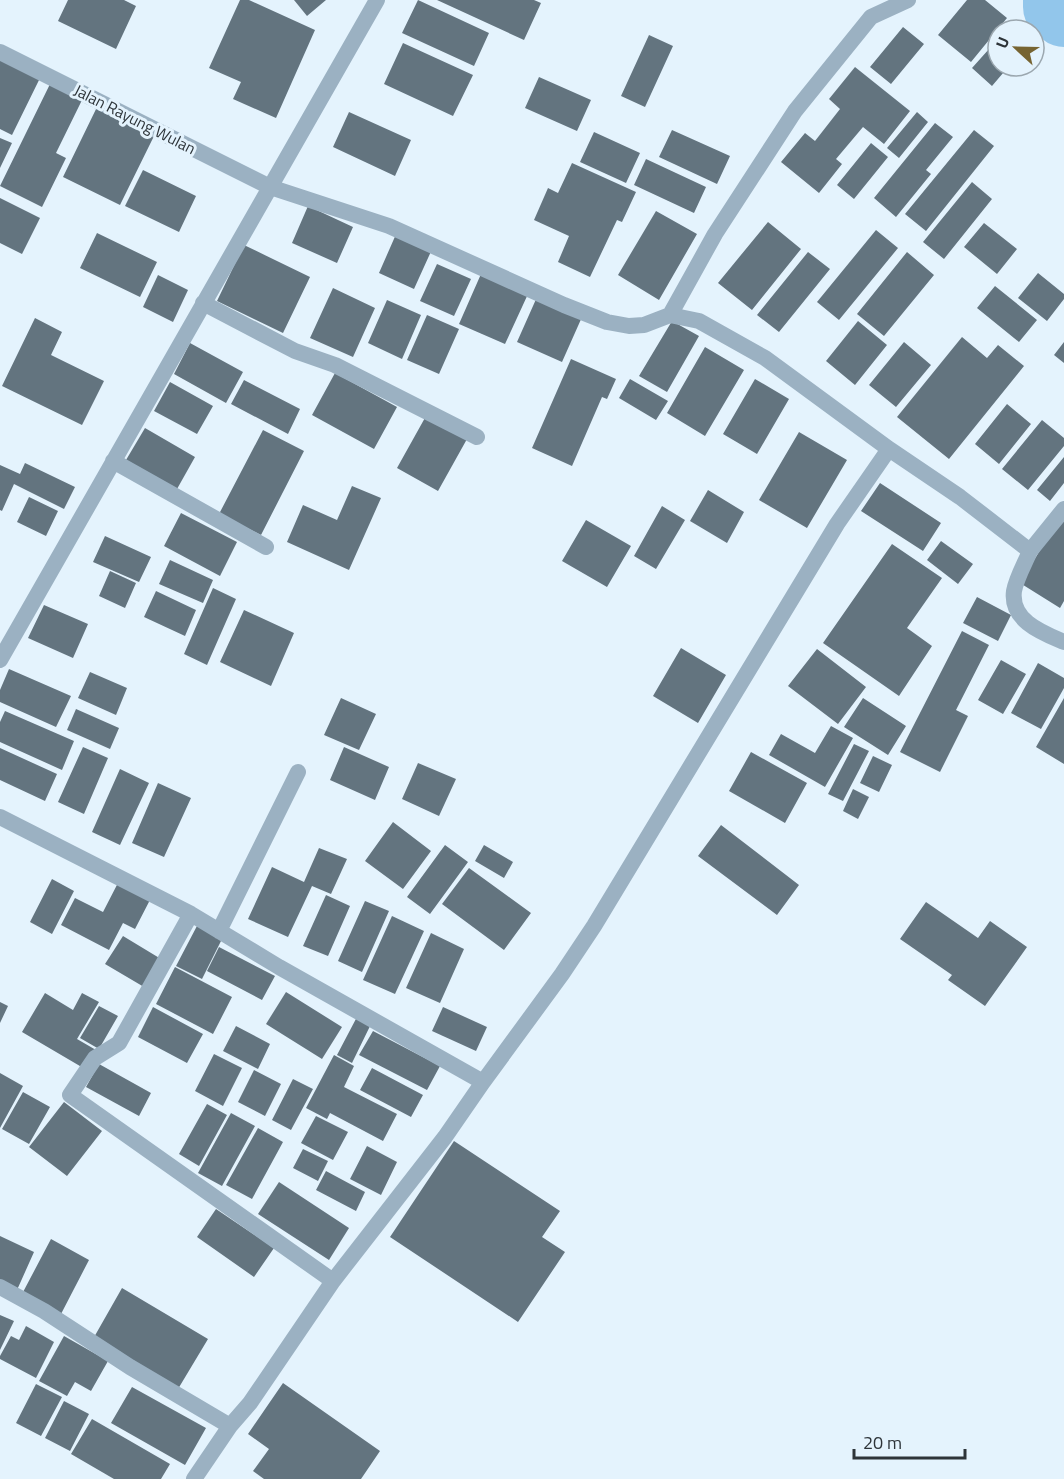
<svg xmlns="http://www.w3.org/2000/svg" width="1064" height="1479" viewBox="0 0 1064 1479" font-family="'Titillium Web',sans-serif">
<style>
.lines{fill:none;stroke-linecap:round;stroke-linejoin:round}
.river{stroke:#92c6eb;stroke-width:68}
.building{fill:#63747f}
.minor{stroke:#9bb1c2;stroke-width:16}
.labels{text-anchor:middle;dominant-baseline:central;stroke-width:6;stroke-linejoin:round;paint-order:stroke}
.street-label{font-size:16px;fill:#2d3439;stroke:#e4f3fd}
</style>
<rect width="100%" height="100%" fill="#e4f3fd"/>
<g class="lines">
<path class="river" d="M1057 0V7L1064 13"/>
</g>
<path class="building" d="M68 0H124L136 6 116 49 58 21Z
M240 0H249L315 30 276 118 233 99 241 82 209 68Z
M294 0H326L307 16Z
M418 0 489 33 474 66 402 33Z
M437 0H534L541 3 524 40Z
M967 0H985L1007 18 971 62 938 35Z
M903 27 924 44 891 84 870 67Z
M649 35 673 46 645 107 621 96Z
M998 39V66H1009L992 86 972 68Z
M403 43 473 75 453 116 384 84Z
M0 56 41 76 12 135 0 129Z
M855 67 910 111 884 144 863 127 836 159 842 164 819 193 781 162 805 133 815 141 840 109 829 99Z
M539 77 591 100 577 131 525 108Z
M51 82 83 98 56 153 66 158 42 207 0 186Z
M98 105 155 134 120 205 63 177Z
M349 112 411 140 395 176 333 147Z
M917 112 928 122 899 158 887 148Z
M935 123 953 137 926 170 931 174 896 217 874 198Z
M672 130 730 156 717 184 659 157Z
M974 130 994 146 926 231 905 214Z
M594 132 640 153 626 183 580 162Z
M0 138 12 143 0 168Z
M871 143 888 157 854 199 837 185Z
M646 159 706 187 694 213 634 185Z
M572 163 636 192 622 222 617 220 590 277 558 262 569 236 534 220 548 188 558 193Z
M143 170 196 196 179 232 125 206Z
M972 182 992 199 944 259 923 242Z
M0 198 40 218 22 254 0 243Z
M308 206 353 227 337 263 292 243Z
M656 211 697 234 659 300 618 275Z
M768 222 801 249 752 310 718 283Z
M984 223 1017 249 997 274 964 247Z
M876 230 898 248 839 320 817 302Z
M397 232 433 247 414 289 379 273Z
M97 233 157 262 140 297 80 268Z
M244 245 310 277 283 333 217 301Z
M808 252 830 269 779 332 757 315Z
M907 252 934 275 884 336 857 314Z
M437 264 471 279 454 316 420 301Z
M1038 273 1064 294V299L1047 321 1018 298Z
M481 274 528 294 505 344 459 324Z
M158 275 188 290 173 322 143 307Z
M995 286 1037 320 1019 342 977 308Z
M333 288 375 308 353 357 310 338Z
M537 297 582 317 562 362 517 342Z
M387 300 421 315 402 359 368 343Z
M427 315 459 329 439 374 407 360Z
M35 318 62 332 51 355 104 381 82 425 2 386Z
M672 321 699 336 667 392 639 376Z
M858 321 887 345 855 385 826 361Z
M962 337 987 358 998 345 1024 366 949 459 897 417Z
M904 342 931 365 896 407 869 385Z
M1064 342V363L1054 355Z
M190 343 243 372 226 403 174 374Z
M705 347 744 370 705 436 667 413Z
M571 359 616 379 607 399 602 397 572 466 532 448Z
M335 373 397 407 374 449 312 415Z
M630 379 668 401 656 420 619 398Z
M755 379 789 399 757 454 723 434Z
M244 380 300 409 288 434 231 404Z
M170 382 213 406 197 434 154 411Z
M1007 404 1031 424 999 464 975 444Z
M426 416 467 439 438 491 397 468Z
M1042 420 1064 438V446L1028 490 1002 469Z
M145 428 195 457 177 489 126 460Z
M263 430 304 451 261 535 219 514Z
M799 432 847 460 807 528 759 500Z
M1064 457V483L1050 501 1037 490Z
M25 463 75 487 64 509 14 484 2 511 0 510V465L20 474Z
M880 483 941 523 923 551 861 511Z
M352 486 381 498 349 570 287 542 303 505 337 520Z
M708 490 744 512 727 543 690 521Z
M29 497 58 511 46 536 17 522Z
M662 506 685 520 656 569 634 556Z
M1064 511V601L1060 608 1020 583Z
M181 513 237 542 220 576 164 546Z
M586 520 631 546 607 587 562 561Z
M105 536 151 557 139 582 93 562Z
M941 541 973 564 958 584 927 560Z
M892 544 942 578 907 628 932 646 899 696 823 643Z
M170 560 213 580 203 603 159 584Z
M110 571 136 583 125 608 99 596Z
M213 588 236 599 207 665 184 654Z
M156 591 196 610 185 636 144 617Z
M977 597 1011 615 998 641 963 623Z
M44 605 88 624 73 658 28 638Z
M244 610 294 633 271 686 220 662Z
M962 631 989 645 956 710 968 716 940 772 900 752Z
M681 648 726 675 698 723 653 696Z
M817 649 866 687 838 724 788 686Z
M1001 660 1026 674 1003 714 978 700Z
M1038 663 1064 678V688L1041 729 1011 713Z
M9 669 71 696 56 727 0 702V690Z
M90 672 127 688 116 715 78 698Z
M341 698 376 714 359 750 324 735Z
M863 698 906 726 888 755 844 727Z
M1064 698V764L1036 747Z
M76 709 119 728 110 749 67 730Z
M5 711 74 741 62 770 0 742V722Z
M831 726 853 738 825 787 769 755 781 734 815 753Z
M854 744 869 751 843 801 828 794Z
M83 747 108 758 84 814 58 802Z
M344 747 389 767 375 800 330 780Z
M0 748 57 774 45 801 0 780Z
M751 752 807 783 785 823 729 791Z
M873 756 892 765 879 792 860 783Z
M418 763 456 779 439 816 402 799Z
M120 769 149 783 120 845 92 832Z
M158 783 191 798 164 857 132 843Z
M853 789 869 797 858 819 843 811Z
M393 822 431 851 403 889 365 861Z
M721 825 799 885 777 915 698 856Z
M445 845 468 862 430 914 407 897Z
M484 845 513 862 504 878 475 861Z
M319 848 347 859 331 894 312 886 288 937 248 919 272 867 304 882Z
M469 868 531 913 504 950 442 904Z
M52 879 74 891 52 934 30 922Z
M120 879 152 896 135 929 123 923 109 950 61 925 75 898 103 912Z
M326 895 350 906 328 956 303 946Z
M365 901 389 911 362 972 338 961Z
M926 902 978 938 990 921 1027 947 985 1006 948 980 952 975 900 939Z
M392 916 424 931 395 994 363 980Z
M198 924 223 937 202 979 176 966Z
M431 933 464 949 440 1003 406 988Z
M123 936 161 959 144 987 105 964Z
M219 947 275 976 262 1000 207 971Z
M175 967 232 997 213 1034 156 1004Z
M286 992 342 1027 322 1059 266 1024Z
M45 993 73 1010 82 993 99 1002 77 1039 96 1050 85 1069 22 1032Z
M0 1002 8 1006 0 1023Z
M99 1006 118 1016 99 1049 80 1038Z
M153 1007 203 1034 187 1063 138 1037Z
M443 1007 487 1027 476 1051 432 1031Z
M358 1015 372 1022 352 1063 337 1055Z
M236 1026 270 1044 258 1069 223 1051Z
M373 1031 440 1066 427 1090 359 1055Z
M214 1054 242 1068 223 1106 195 1091Z
M334 1055 354 1066 344 1087 397 1114 383 1141 330 1113 327 1119 306 1108Z
M99 1064 151 1093 139 1116 86 1087Z
M372 1068 423 1095 411 1117 360 1090Z
M254 1070 281 1084 265 1116 238 1102Z
M0 1073 23 1086 0 1128Z
M293 1079 313 1089 291 1130 272 1120Z
M23 1092 50 1107 29 1144 2 1129Z
M64 1102 102 1131 67 1176 29 1147Z
M207 1104 227 1115 199 1166 179 1154Z
M231 1113 255 1126 222 1186 198 1173Z
M316 1116 348 1132 333 1160 301 1143Z
M258 1128 283 1142 252 1199 226 1185Z
M454 1141 560 1211 542 1237 565 1252 518 1322 390 1237Z
M367 1146 397 1162 381 1195 350 1179Z
M303 1149 328 1161 318 1181 293 1168Z
M326 1171 365 1192 356 1211 316 1190Z
M279 1182 349 1228 329 1260 258 1214Z
M216 1209 274 1248 254 1277 197 1237Z
M0 1236 34 1252 17 1290 0 1282Z
M51 1239 89 1260 61 1314 22 1294Z
M122 1288 208 1339 178 1389 93 1339Z
M0 1315 14 1321 0 1350Z
M26 1326 54 1342 36 1378 0 1359V1356L11 1336 19 1340Z
M64 1336 108 1361 91 1391 75 1382 67 1396 39 1381Z
M283 1383 380 1451 361 1479H264L253 1471 269 1449 248 1434Z
M36 1384 62 1397 41 1436 16 1423Z
M132 1387 206 1428 185 1465 111 1423Z
M64 1401 89 1414 70 1451 45 1438Z
M92 1419 170 1464 161 1479H114L71 1454Z"/>
<g class="lines">
<path class="minor" d="M0 52 270 187 389 226 564 305 607 322 629 326 644 325 670 315 699 321 765 358 889 449 837 524 594 926 562 974 483 1082 445 1137 333 1281 250 1403 230 1426 194 1479
M203 303 295 351 335 365 477 437
M670 315 715 234 795 111 871 17 908 0
M889 449 960 497 1030 551C1025 563 1016 579 1014 591 1010 621 1043 633 1064 642
M113 461 266 547
M1030 551 1064 509
M0 660 377 0
M0 817 191 914 279 967 483 1082
M191 914 119 1043 95 1058 70 1095 333 1281
M219 931 298 772
M0 1287 44 1311 130 1367 230 1426"/>
</g>
<g class="labels">
<g class="street-label">
<text transform="translate(135 119) rotate(27)">Jalan Rayung Wulan</text>
</g>
</g>
<g transform="translate(1016 48) rotate(292)"><circle r="28" fill="#e4f3fd" stroke="#9ba7af" stroke-width="1.5"/>
<path d="M0-4.5L10 22L0 15L-10 22Z" fill="#766432"/>
<text y="-9" font-size="16" font-weight="bold" text-anchor="middle" fill="#2d3439">U</text>
</g>
<path d="M854 1449v9h111v-9" fill="none" stroke="#2d3439" stroke-width="3"/>
<text x="863" y="1449" font-size="18" fill="#2d3439" stroke="#e4f3fd" stroke-width="4.5" paint-order="stroke">20 m</text>
</svg>
